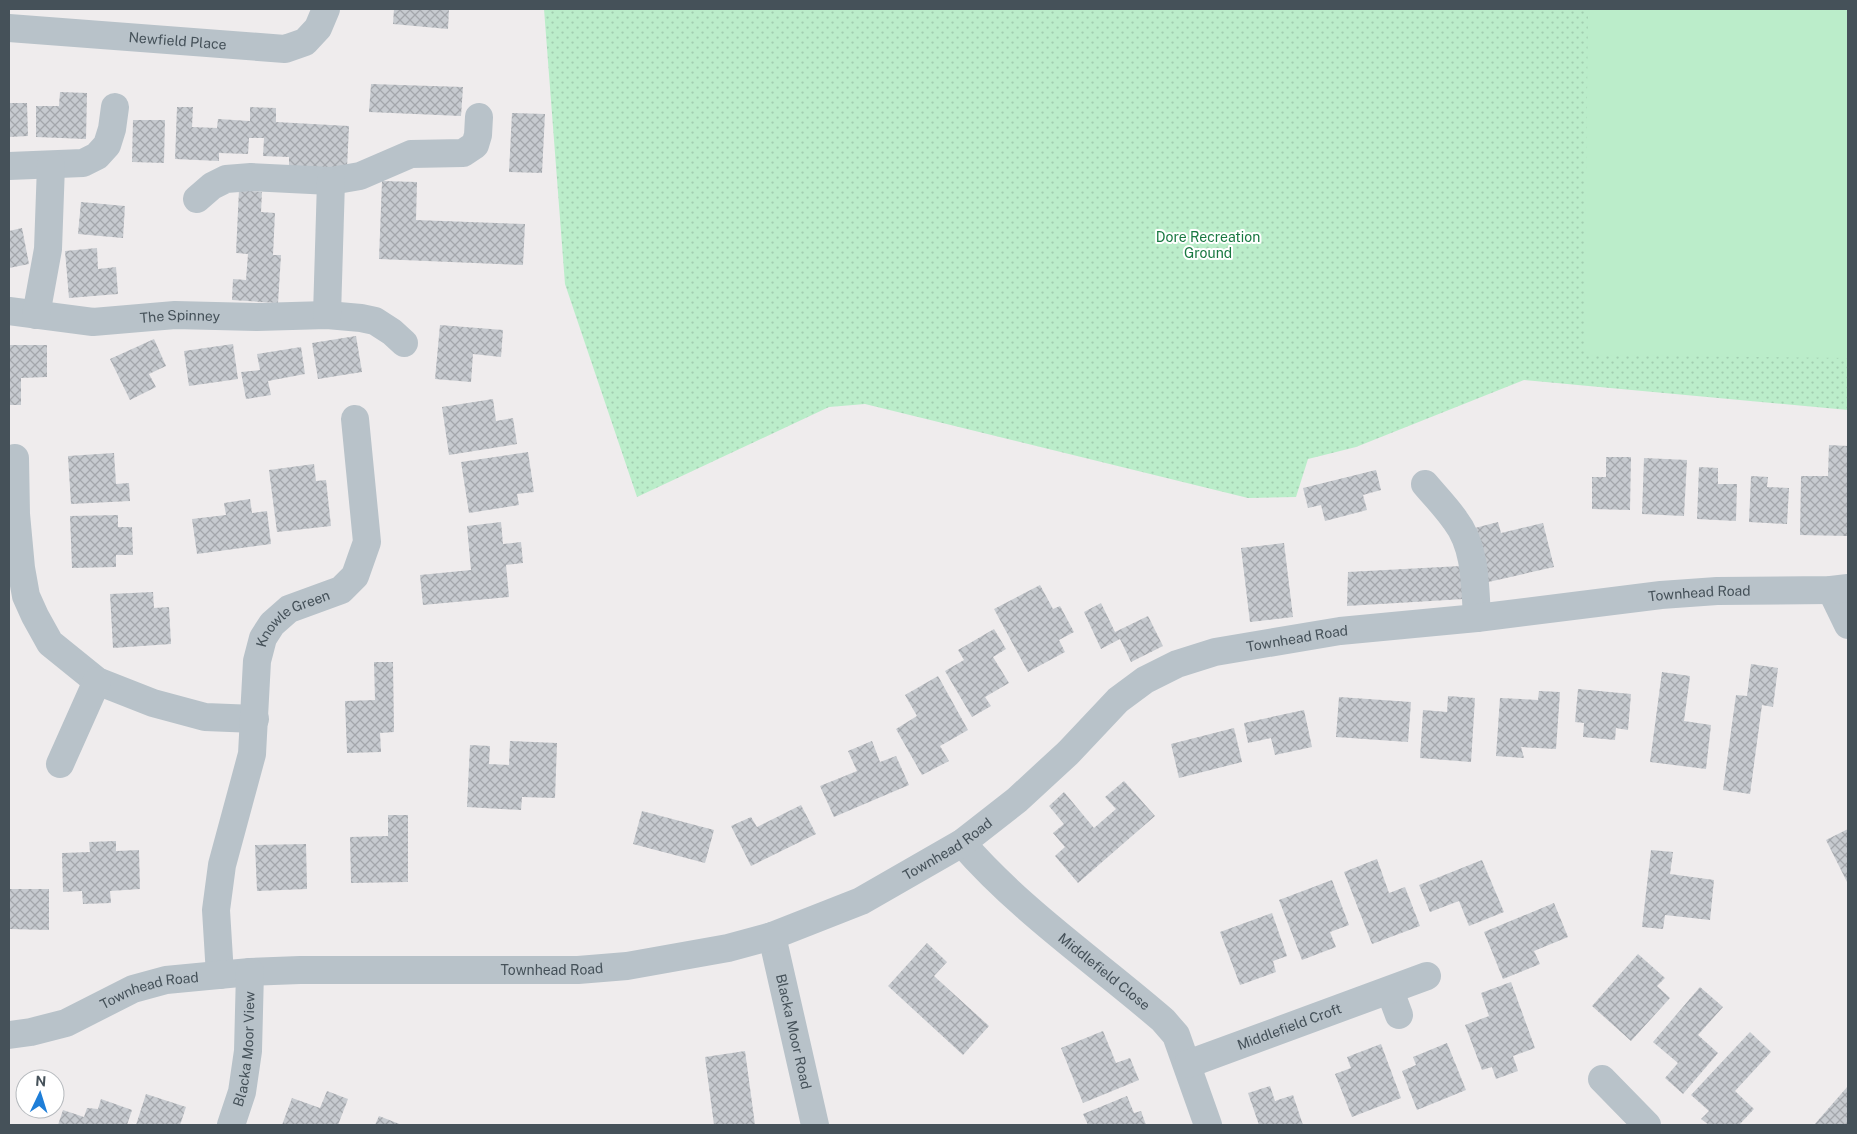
<svg xmlns="http://www.w3.org/2000/svg" width="1857" height="1134" viewBox="0 0 1857 1134" font-family="'Public Sans',sans-serif">
<style>
.park{fill:url(#park-dots)}
.pitch{fill:#bbedca}
.building{fill:url(#building-cross-hatch)}
.lines{fill:none;stroke-linecap:round;stroke-linejoin:round}
.minor{stroke:#b8c2c9;stroke-width:28}
.labels{text-anchor:middle;dominant-baseline:central;stroke-width:4;stroke-linejoin:round;paint-order:stroke}
.street-label{font-size:14px;fill:#455159;stroke:#fff}
.park-label{font-size:14px;fill:#197841;stroke:#fff}
</style>
<defs>
<pattern id="park-dots" width="8" height="8" patternUnits="userSpaceOnUse" patternTransform="scale(1.25)"><rect width="8" height="8" fill="#bbedca"/><path d="M2 2h.1M6 6h.1" fill="none" stroke="#a2cdb0" stroke-width="1.8" stroke-linecap="round"/></pattern>
<pattern id="building-cross-hatch" width="8" height="8" patternUnits="userSpaceOnUse" patternTransform="scale(1.25)"><rect width="8" height="8" fill="#c6cacf"/><path d="M0 0l8 8M0 8l8-8" fill="none" stroke="#a3a6ab"/></pattern>
</defs>
<rect width="100%" height="100%" fill="#efeced"/>
<path class="park" d="M544 9H1848V410L1524 380 1356 447 1308 459 1296 497 1248 498 865 404 829 407 637 497 565 284Z"/>
<path class="pitch" d="M1588 9H1848V358L1584 355Z"/>
<path class="building" d="M394 9H449L448 29 393 24Z
M371 84 463 87 461 116 369 112Z
M60 92 87 93 86 139 36 137V106H59Z
M9 103H27L28 136 9 137Z
M177 107H193L192 127 217 128 218 119 250 121V107L276 108V122L349 126 347 168 289 166V157L263 156 264 138H249L248 154 219 153V161L175 159Z
M512 113 545 114 542 173 509 172Z
M133 120H165L164 163 132 162Z
M382 181 417 182 416 220 525 224 523 265 379 259Z
M239 190 262 192 261 212 275 213 273 255H281L278 303 232 300 233 279 246 280 248 254 236 253Z
M81 202 125 206 123 238 78 234Z
M22 228 29 264 9 268V231Z
M97 248 98 269 116 267 118 294 69 298 65 251Z
M440 325 503 330 501 357 473 354 471 382 435 379Z
M356 336 362 372 318 379 312 343Z
M154 339 166 366 149 374 156 387 130 400 110 359Z
M233 344 238 379 189 386 184 351Z
M9 345H47V377L21 378V405H9Z
M301 347 305 374 268 381 271 395 246 399 241 372 260 370 257 354Z
M493 399 496 421 513 418 517 444 449 455 442 407Z
M1829 445 1848 446V536L1800 535 1801 476H1828Z
M528 452 534 492 517 494 519 505 469 513 461 462Z
M114 453 116 484 129 483 130 501 71 504 68 456Z
M1606 457H1631L1630 510 1592 509V477H1606Z
M1644 458 1687 460 1684 516 1642 514Z
M314 464 316 481 326 480 331 526 277 532 269 470Z
M1699 467 1718 468V484H1737L1736 521 1697 519Z
M1376 470 1381 490 1363 495 1367 510 1325 521 1321 505 1308 508 1303 488Z
M1751 476 1768 477 1767 487 1789 488 1787 524 1749 522Z
M250 499 252 513 267 511 271 544 197 554 192 519 226 515 224 503Z
M118 515V527H132L133 555H116V567L72 568 70 516Z
M501 522 503 544 521 542 523 563 506 565 509 597 423 605 420 575 471 570 467 526Z
M1498 522 1501 533 1543 523 1554 567 1484 583 1471 529Z
M1284 543 1293 617 1250 622 1241 548Z
M1461 566 1464 599 1347 606 1348 572Z
M1040 585 1053 609 1060 606 1074 632 1059 640 1065 652 1028 672 994 609Z
M153 592 154 608 169 607 171 644 113 648 110 594Z
M1101 603 1115 632 1148 616 1163 646 1131 662 1120 639 1101 649 1084 612Z
M994 629 1006 649 993 657 1009 683 985 697 991 706 972 717 945 671 964 660 958 650Z
M374 662H393L394 732 380 733 381 752 347 753 345 701 375 700Z
M1751 664 1778 668 1773 707 1762 705 1750 794 1723 790 1736 695 1747 696Z
M1662 672 1690 676 1684 721 1711 725 1706 769 1650 762Z
M938 676 968 730 940 746 949 761 922 775 896 729 917 716 905 695Z
M1578 689 1631 694 1628 730 1616 728 1615 740 1583 737 1584 723 1575 722Z
M1539 691 1560 692 1556 749 1521 747 1524 758 1496 756 1500 698 1538 700Z
M1448 696 1475 698 1471 762 1420 758 1423 710 1447 712Z
M1339 697 1411 702 1408 742 1336 737Z
M1304 710 1312 747 1275 755 1271 738 1248 743 1244 723Z
M1234 728 1242 762 1179 778 1171 744Z
M510 741 557 743 555 798 522 797 521 810 467 807 470 745 490 746 489 764 509 765Z
M872 741 880 762 896 756 909 785 834 817 820 786 857 771 848 751Z
M1124 781 1155 816 1078 883 1055 856 1065 847 1053 833 1064 824 1049 806 1064 792 1094 828 1116 809 1105 797Z
M801 805 816 834 751 866 731 826 751 817 757 827Z
M642 811 714 830 705 863 633 844Z
M388 815H408V882L351 883 350 837 388 836Z
M1848 829V884L1826 840Z
M116 841V851L139 850 140 889 110 891 111 903 83 904 82 891 63 892 62 853 90 852 89 842Z
M306 844 307 889 257 891 255 845Z
M1651 850 1673 852 1670 874 1714 880 1710 920 1665 915 1663 929 1642 927Z
M1377 859 1389 893 1405 887 1420 926 1372 944 1344 872Z
M1482 860 1504 912 1469 926 1459 901 1430 912 1419 885Z
M1332 880 1349 925 1330 932 1336 947 1302 960 1279 900Z
M9 889H49V930L9 929Z
M1554 903 1568 937 1534 951 1540 964 1503 979 1484 932Z
M1272 913 1287 956 1273 961 1276 972 1240 985 1220 932Z
M927 943 947 962 934 976 989 1026 963 1055 888 986Z
M1638 954 1665 978 1657 986 1670 998 1631 1041 1592 1006Z
M1511 982 1535 1048 1513 1056 1518 1071 1496 1079 1492 1067 1482 1070 1465 1025 1489 1016 1481 993Z
M1700 987 1723 1007 1698 1035 1718 1053 1683 1094 1665 1078 1678 1063 1653 1042Z
M1103 1031 1116 1063 1130 1058 1139 1080 1083 1103 1061 1048Z
M1750 1032 1771 1052 1735 1091 1754 1109 1739 1125H1709L1701 1119 1709 1111 1691 1095Z
M1447 1043 1466 1090 1417 1110 1402 1071 1416 1065 1413 1057Z
M1381 1044 1401 1098 1352 1117 1335 1074 1351 1068 1347 1057Z
M745 1051 755 1125H714L705 1057Z
M1270 1086 1275 1101 1293 1095 1303 1125H1259L1248 1093Z
M1848 1086V1125H1814Z
M327 1091 348 1099 338 1125H282L292 1098 320 1108Z
M146 1094 186 1107 180 1125H136Z
M1127 1096 1134 1113 1141 1111 1146 1125H1088L1083 1114Z
M101 1099 132 1110 127 1125H58L63 1110 84 1117 87 1108 98 1109Z
M379 1116 402 1125H375Z"/>
<g class="lines">
<g class="minor">
<path id="s1" d="M9 28 285 49 305 42 318 28 326 9"/>
<path d="M9 166 83 163 97 156 107 145 112 129 115 107"/>
<path d="M197 199 212 186 226 179 251 177 331 181 360 176 411 154 463 153 475 145 478 135 479 117"/>
<path id="s2" d="M9 311 93 322 175 315 257 317 327 315 361 318 375 321 392 332 404 343"/>
<path d="M36 315 48 249 51 165"/>
<path d="M327 315 331 181"/>
<path d="M15 458 16 514 21 568 26 596 35 616 50 643 97 681 153 703 205 717 255 719"/>
<path d="M1425 484C1435 496 1446 507 1455 520 1476 547 1475 585 1477 618"/>
<path d="M1831 590 1848 625"/>
<path d="M60 764 97 681"/>
<path id="s3" d="M962 843C1021 911 1096 962 1163 1020L1176 1035 1208 1125"/>
<path id="s4" d="M772 936 815 1125"/>
<path id="s5" d="M220 975 216 910 222 865 252 754 257 661 263 638 272 624 289 609 341 590 355 576 367 542 355 419"/>
<path d="M1390 991 1399 1015"/>
<path id="s6" d="M9 1035 31 1032 66 1023 133 989 166 980 250 972 300 970H578L627 966 728 948 772 936 861 901 962 843 1017 800 1068 753 1118 700 1145 680 1177 664 1215 652 1340 631 1477 618 1661 595 1717 591 1831 590 1848 588"/>
<path id="s7" d="M1188 1064 1427 976"/>
<path d="M1602 1079 1647 1125"/>
<path id="s8" d="M231 1125 242 1092 248 1051 250 972"/>
</g>
</g>
<g class="labels">
<g class="street-label">
<text stroke="none"><textPath href="#s1" startOffset="169">Newfield Place</textPath></text>
<text stroke="none"><textPath href="#s2" startOffset="172">The Spinney</textPath></text>
<text stroke="none"><textPath href="#s6" startOffset="1799">Townhead Road</textPath></text>
<text stroke="none"><textPath href="#s5" startOffset="379">Knowle Green</textPath></text>
<text stroke="none"><textPath href="#s6" startOffset="1394">Townhead Road</textPath></text>
<text stroke="none"><textPath href="#s6" startOffset="974">Townhead Road</textPath></text>
<text stroke="none"><textPath href="#s6" startOffset="554">Townhead Road</textPath></text>
<text stroke="none"><textPath href="#s3" startOffset="192">Middlefield Close</textPath></text>
<text stroke="none"><textPath href="#s6" startOffset="149">Townhead Road</textPath></text>
<text stroke="none"><textPath href="#s7" startOffset="108">Middlefield Croft</textPath></text>
<text stroke="none"><textPath href="#s4" startOffset="98">Blacka Moor Road</textPath></text>
<text stroke="none"><textPath href="#s8" startOffset="78">Blacka Moor View</textPath></text>
</g>
<g class="park-label">
<text x="1208" y="237">Dore Recreation<tspan x="1208" dy="16">Ground</tspan></text>
</g>
</g>
<rect width="1857" height="1134" fill="none" stroke="#455159" stroke-width="20"/>
<g transform="translate(40 1094) rotate(4)"><circle r="24" fill="#ffffff" stroke="#b5b9bd"/>
<path d="M0-4L9 19L0 12L-9 19Z" fill="#1e7ed8"/>
<text y="-8" font-size="14" font-weight="bold" text-anchor="middle" fill="#455159">N</text>
</g>
</svg>
